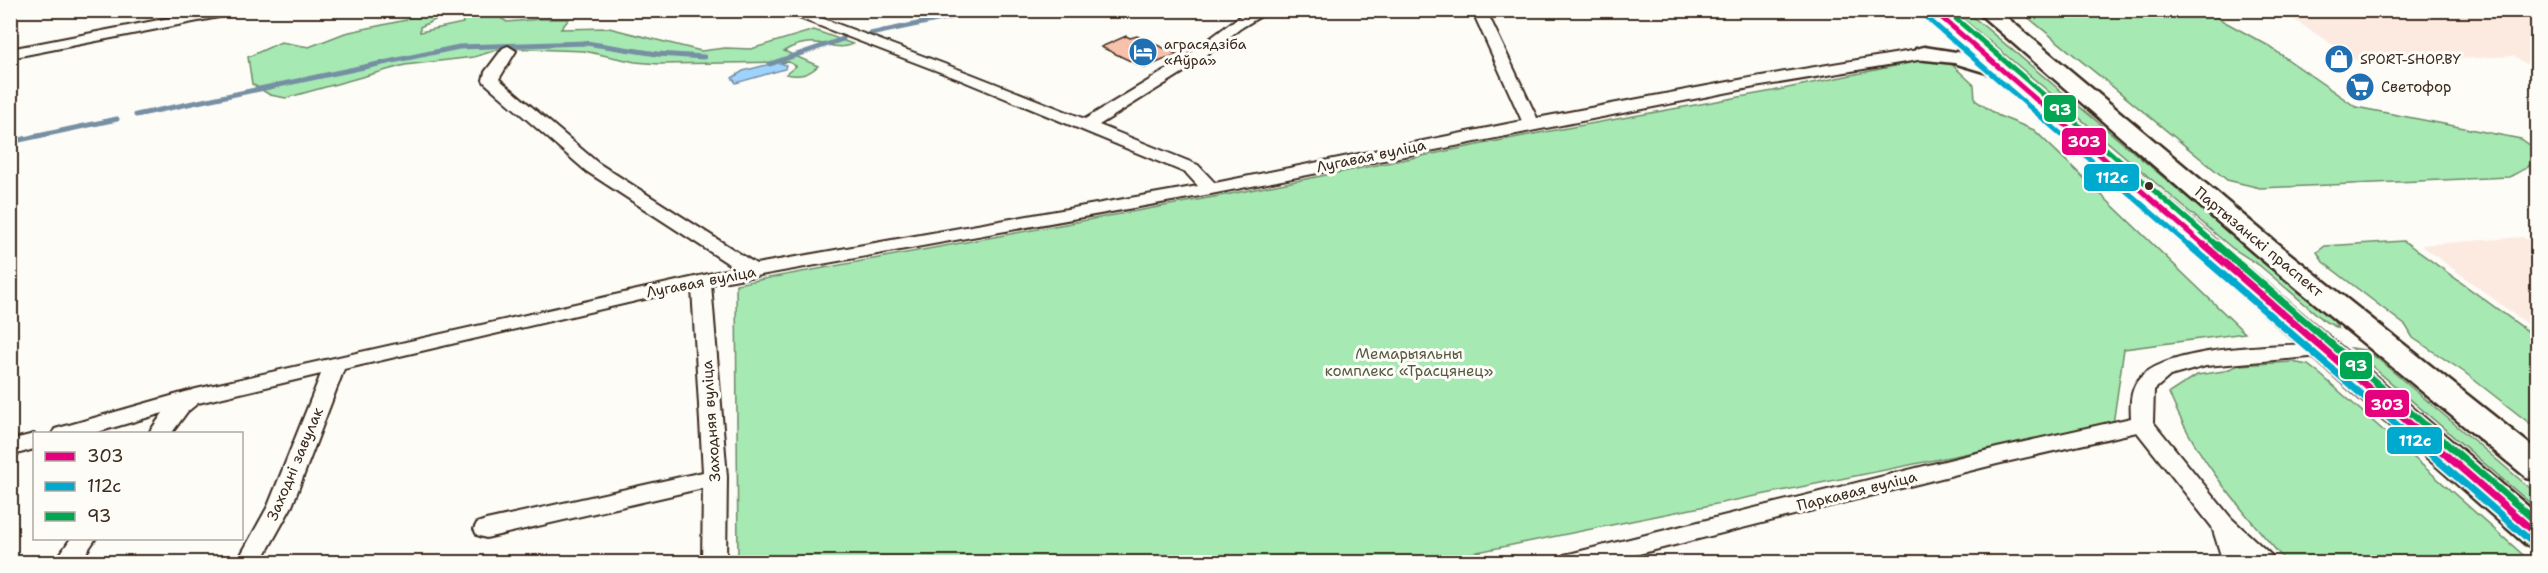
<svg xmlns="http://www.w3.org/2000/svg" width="2548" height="573" viewBox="0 0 2548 573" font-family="'Shantell Sans',sans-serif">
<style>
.built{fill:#fceae0}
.green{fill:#a6e9b3;stroke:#708a68;stroke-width:1.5}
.water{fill:#9dd3fc;stroke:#768fa3;stroke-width:1.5}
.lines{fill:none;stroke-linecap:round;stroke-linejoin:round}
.stream{stroke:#768fa3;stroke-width:5}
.building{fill:#f8c1ab;stroke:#3b2a1e;stroke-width:1.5}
.minor-casing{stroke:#3b2a1e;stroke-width:4}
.highway-casing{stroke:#3b2a1e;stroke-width:5}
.minor{fill:#fdfcf7;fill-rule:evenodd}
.highway{fill:#fdfcf7;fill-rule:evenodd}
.bus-1-far1-casing{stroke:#fdfcf7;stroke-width:9}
.bus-1-casing{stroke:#fdfcf7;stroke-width:11}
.bus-2-far1-casing{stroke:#fdfcf7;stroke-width:9}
.bus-2-casing{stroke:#fdfcf7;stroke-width:11}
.bus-3-far1-casing{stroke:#fdfcf7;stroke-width:9}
.bus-3-casing{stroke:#fdfcf7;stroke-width:11}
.bus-1-far1{stroke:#e5007d;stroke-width:5}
.bus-1{stroke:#e5007d;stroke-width:7}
.bus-2-far1{stroke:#00a9ce;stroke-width:5}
.bus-2{stroke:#00a9ce;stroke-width:7}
.bus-3-far1{stroke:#00a651;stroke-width:5}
.bus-3{stroke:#00a651;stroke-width:7}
.bus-dot{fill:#3b2a1e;stroke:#fdfcf7;stroke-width:2}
.labels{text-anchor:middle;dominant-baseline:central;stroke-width:6;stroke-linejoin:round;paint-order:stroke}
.far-poi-label{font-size:14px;fill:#3b2a1e;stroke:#fdfcf7;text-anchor:start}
.poi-label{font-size:15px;fill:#3b2a1e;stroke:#fdfcf7;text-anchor:start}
.street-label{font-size:15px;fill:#3b2a1e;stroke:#fdfcf7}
.park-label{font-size:15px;fill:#565a43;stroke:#fdfcf7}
.line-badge{stroke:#fdfcf7;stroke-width:2}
.badge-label{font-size:16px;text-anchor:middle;font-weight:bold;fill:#fff}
</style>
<rect width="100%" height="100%" fill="#fdfcf7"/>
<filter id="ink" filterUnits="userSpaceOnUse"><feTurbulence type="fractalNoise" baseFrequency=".0167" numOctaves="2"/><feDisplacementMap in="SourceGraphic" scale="12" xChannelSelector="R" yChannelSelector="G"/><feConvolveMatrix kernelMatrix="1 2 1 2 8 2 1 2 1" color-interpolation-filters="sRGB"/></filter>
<g filter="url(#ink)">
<path class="built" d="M2281 11H2537V70L2513 56 2362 64Z
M2522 237 2537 242V331L2421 245Z"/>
<path class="green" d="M418 10 437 11V19L420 27V32L463 23 461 11 488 10 507 22 540 19H569L561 29 609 28 701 51 725 48 751 49 814 30 853 44C839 50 830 44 816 43 805 42 793 46 784 51L818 66C808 75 800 77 786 74L796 66 789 62 659 64 635 62 584 51 503 48 474 57 405 65 286 98 270 95 252 84 248 57 281 42 309 47 345 33 406 20Z
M1954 11H1966L2333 320 2338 328 2326 322 2259 265 2232 248Z
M2020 11H2205L2267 45 2356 107 2521 139 2537 150C2536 165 2521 171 2509 177L2260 188 2227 180Z
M1934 58 1947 60 1974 85 1975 100 1999 116 2034 130 2245 333 2124 349 2113 424 1428 562H738L736 284 1230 194 1528 135 1773 91Z
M2404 241 2537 338V429L2464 372 2413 338 2406 326 2323 262 2317 252 2325 246Z
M2351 348 2365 350 2378 359 2537 494V509Z
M2292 362 2308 365 2321 375 2531 562H2286C2241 509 2195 458 2169 393L2197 375 2224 371 2239 365Z"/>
<path class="water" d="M778 62 786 65 785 69 736 83 732 78 743 71Z"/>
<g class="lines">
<path class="stream" d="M870 34 951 17 968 10
M770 64 843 39
M136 115 459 47 586 43 657 54 704 57
M10 142 117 119"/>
</g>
<path class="building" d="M1126 36 1130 38 1137 36 1177 54 1145 68 1101 47Z"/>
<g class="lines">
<g class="minor-casing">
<path id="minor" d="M210 10H241L234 14 10 58V49Z
M778 10H800L971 74 1085 119 1176 64 1240 16 1251 10H1271L1241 28 1187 70 1099 125 1198 165 1215 183 1522 121 1472 10H1486L1537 118 1755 77 1924 49 1932 54 1924 59 1755 87 1211 194 711 284 727 477 726 562H702L703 488 486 538 477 535 474 529 477 523 486 520 703 472 692 288 344 369 292 506 261 562H237L268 506 321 374 198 403 187 412 171 434H148L163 413 91 434H52L55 429 196 389 735 268 586 171 485 83 483 80 485 72 503 48 508 46 516 51 499 79 598 163 756 264 1198 186 1186 173 961 80Z
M2325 344 2332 345 2335 350 2332 355 2206 366 2170 376 2154 390 2153 422 2231 518 2271 555 2274 562H2223L2212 527 2137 432 1997 464 1607 562H1561L1564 555 1573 553 1997 448 2131 418C2130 403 2130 386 2143 375 2176 346 2281 345 2325 344Z
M34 434V449L10 456V440Z
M71 538H96L80 562H55Z"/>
</g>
<g class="highway-casing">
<path id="highway" d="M1922 10H1945L2538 515V548L2525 544 1994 75 1954 63 1916 59 1913 54 1916 49 1924 47 1969 54Z
M1975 10H1998L2274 241 2538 451V480L2526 477 2254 253Z"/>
</g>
<use href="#minor" class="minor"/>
<use href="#highway" class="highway"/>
<g class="bus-1-far1-casing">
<path id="bus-1-far1" d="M1933 10 2206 247"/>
</g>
<g class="bus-1-casing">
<path id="bus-1" d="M2204 245 2538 535"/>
</g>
<g class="bus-2-far1-casing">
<path id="bus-2-far1" d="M1926 17 2191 247"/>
</g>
<g class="bus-2-casing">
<path id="bus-2" d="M2189 245 2532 542"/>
</g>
<g class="bus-3-far1-casing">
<path id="bus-3-far1" d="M1946 10 2219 247"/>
</g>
<g class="bus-3-casing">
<path id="bus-3" d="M2217 245 2538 523"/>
</g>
<use href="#bus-1-far1" class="bus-1-far1"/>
<use href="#bus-1" class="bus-1"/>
<use href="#bus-2-far1" class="bus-2-far1"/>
<use href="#bus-2" class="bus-2"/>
<use href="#bus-3-far1" class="bus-3-far1"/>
<use href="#bus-3" class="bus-3"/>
</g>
</g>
<defs>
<g id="hotel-disc" transform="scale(1.5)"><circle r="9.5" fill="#1f6fb2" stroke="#fdfcf7"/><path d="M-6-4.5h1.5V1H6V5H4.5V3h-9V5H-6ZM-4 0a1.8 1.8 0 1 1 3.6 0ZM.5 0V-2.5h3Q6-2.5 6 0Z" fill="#fff"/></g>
<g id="shop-disc" transform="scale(1.5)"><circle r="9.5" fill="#1f6fb2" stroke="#fdfcf7"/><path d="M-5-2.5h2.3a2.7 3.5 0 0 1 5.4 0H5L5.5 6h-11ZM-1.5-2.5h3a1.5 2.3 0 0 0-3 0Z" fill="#fff"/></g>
<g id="supermarket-disc" transform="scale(1.5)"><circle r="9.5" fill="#1f6fb2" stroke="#fdfcf7"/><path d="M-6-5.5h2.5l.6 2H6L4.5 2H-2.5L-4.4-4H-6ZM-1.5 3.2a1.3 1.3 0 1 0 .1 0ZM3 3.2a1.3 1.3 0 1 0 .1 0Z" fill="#fff"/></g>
</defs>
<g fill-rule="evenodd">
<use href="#hotel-disc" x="1143" y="52"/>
<use href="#shop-disc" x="2339" y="59"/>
<use href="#supermarket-disc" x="2360" y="87"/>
</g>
<circle class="bus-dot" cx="2149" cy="186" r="5"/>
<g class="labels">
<g class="far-poi-label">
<text x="1164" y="44">аграсядзіба<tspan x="1164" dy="16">«Аўра»</tspan></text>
<text x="2360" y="59">SPORT-SHOP.BY</text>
</g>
<g class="poi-label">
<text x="2381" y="87">Светофор</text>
</g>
<g class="street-label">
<text transform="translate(1371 156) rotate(-12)">Лугавая вуліца</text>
<text transform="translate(2259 242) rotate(40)">Партызанскі праспект</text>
<text transform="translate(701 282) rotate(-11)">Лугавая вуліца</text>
<text transform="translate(711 421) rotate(-94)">Заходняя вуліца</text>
<text transform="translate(295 464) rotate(-67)">Заходні завулак</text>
<text transform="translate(1857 491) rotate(-14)">Паркавая вуліца</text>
</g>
<g class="park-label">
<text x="1409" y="354">Мемарыяльны<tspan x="1409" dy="17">комплекс «Трасцянец»</tspan></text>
</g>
</g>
<g class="line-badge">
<rect x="2043" y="94" width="34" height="29" rx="6" fill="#00a651"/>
<rect x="2061" y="127" width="46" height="29" rx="6" fill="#e5007d"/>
<rect x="2083" y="163" width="57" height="29" rx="6" fill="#00a9ce"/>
<rect x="2339" y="351" width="34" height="29" rx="6" fill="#00a651"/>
<rect x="2364" y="389" width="46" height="29" rx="6" fill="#e5007d"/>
<rect x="2386" y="426" width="57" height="29" rx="6" fill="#00a9ce"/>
</g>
<g class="badge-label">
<text x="2060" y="115">93</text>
<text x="2084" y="147">303</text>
<text x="2112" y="183">112с</text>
<text x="2356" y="371">93</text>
<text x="2387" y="410">303</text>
<text x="2415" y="446">112с</text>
</g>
<rect width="2548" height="573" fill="none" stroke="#fdfcf7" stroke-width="36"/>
<rect x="18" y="18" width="2512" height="537" fill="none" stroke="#3b2a1e" stroke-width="2" filter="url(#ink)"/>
<rect x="33" y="432" width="210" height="108" fill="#fdfcf7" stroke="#afa8a0" stroke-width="1.5"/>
<rect x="45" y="452" width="30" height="9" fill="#e5007d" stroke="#afa8a0" stroke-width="1.5"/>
<text x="87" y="462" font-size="18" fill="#3b2a1e">303</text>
<rect x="45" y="482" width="30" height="9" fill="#00a9ce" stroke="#afa8a0" stroke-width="1.5"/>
<text x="87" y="492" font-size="18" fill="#3b2a1e">112с</text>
<rect x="45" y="512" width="30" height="9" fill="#00a651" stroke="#afa8a0" stroke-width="1.5"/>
<text x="87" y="522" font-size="18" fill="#3b2a1e">93</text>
</svg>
